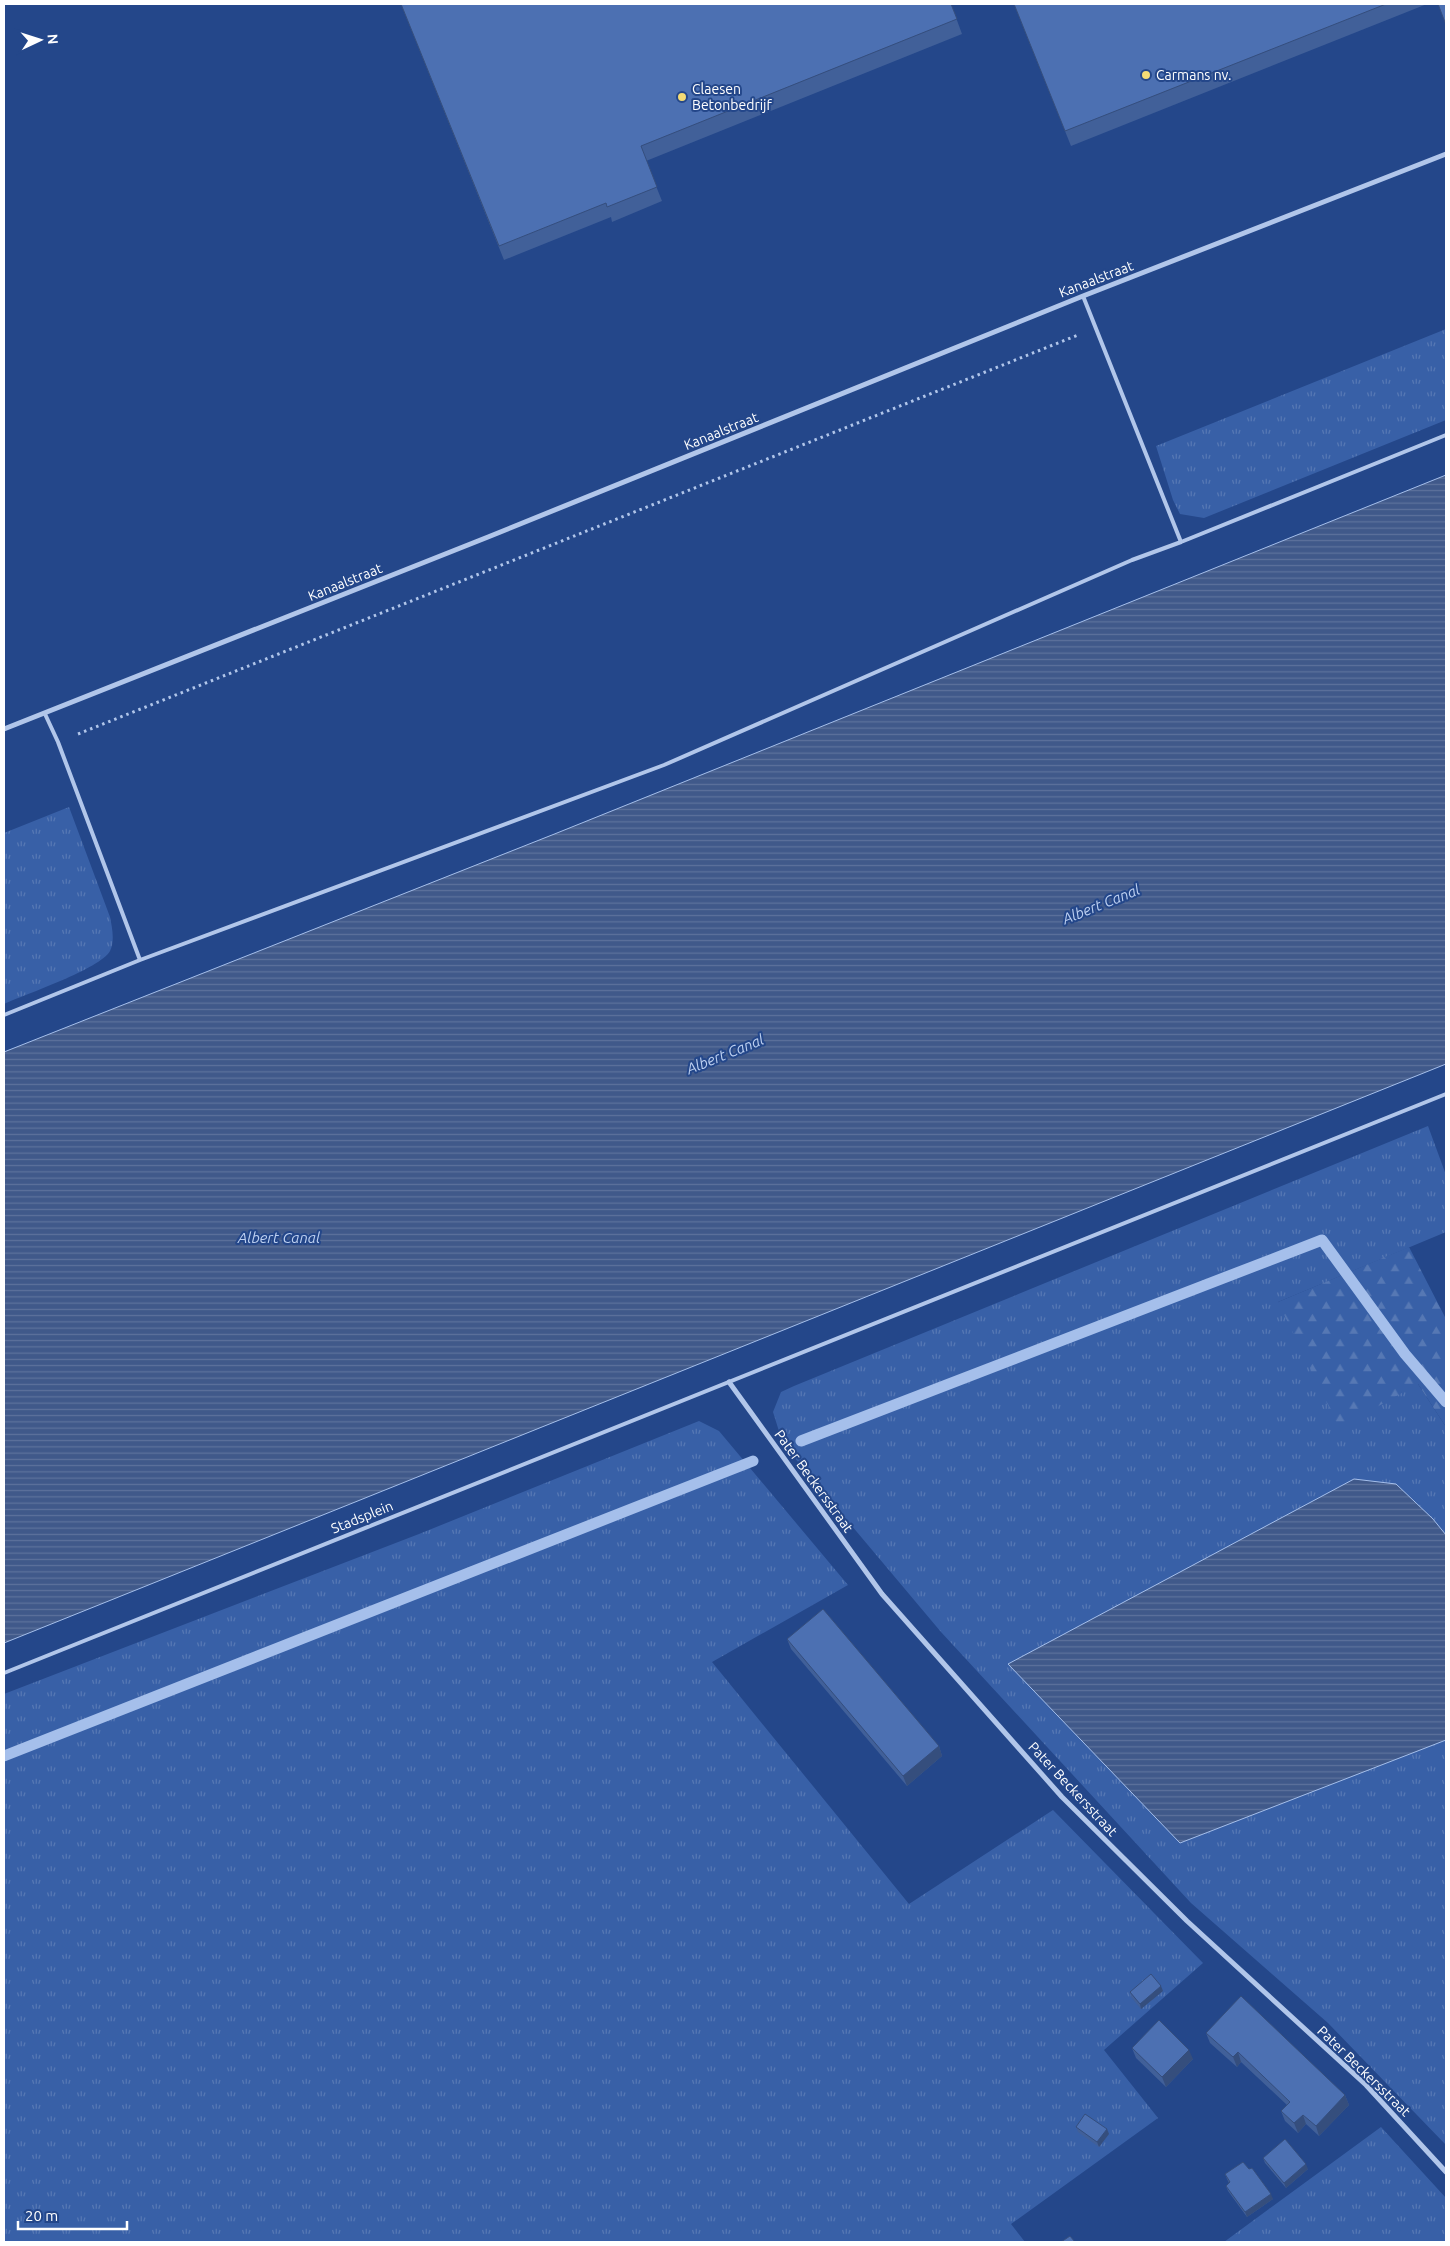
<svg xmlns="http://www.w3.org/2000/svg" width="1450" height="2246" viewBox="0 0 1450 2246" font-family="Ubuntu,sans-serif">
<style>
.grass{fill:url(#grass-tufts)}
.forest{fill:url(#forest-firs)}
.water{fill:url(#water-rules);stroke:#a5bfeb}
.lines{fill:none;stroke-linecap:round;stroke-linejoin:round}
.stream{stroke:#a5bfeb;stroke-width:11}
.path{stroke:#b1c6ea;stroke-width:3;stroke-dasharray:2.5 4;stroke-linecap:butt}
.service{stroke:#b1c6ea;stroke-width:4}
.minor{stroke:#b1c6ea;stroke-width:5}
.wall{fill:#416099}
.shaded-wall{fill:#354e7d}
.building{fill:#4c70b2;stroke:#354e7d}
.poi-dot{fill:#f4db75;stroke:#24478a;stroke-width:2}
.labels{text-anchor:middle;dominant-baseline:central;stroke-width:4;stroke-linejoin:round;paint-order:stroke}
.poi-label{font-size:14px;fill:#fff;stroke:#24478a;text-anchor:start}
.street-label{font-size:14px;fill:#fff;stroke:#24478a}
.water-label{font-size:15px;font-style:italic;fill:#bdd0f1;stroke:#24478a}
</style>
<defs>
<pattern id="grass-tufts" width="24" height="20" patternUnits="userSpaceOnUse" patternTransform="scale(1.25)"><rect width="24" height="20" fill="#3860a7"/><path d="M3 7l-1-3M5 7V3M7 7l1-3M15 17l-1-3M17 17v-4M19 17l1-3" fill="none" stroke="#5678b4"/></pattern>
<pattern id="forest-firs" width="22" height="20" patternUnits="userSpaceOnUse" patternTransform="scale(1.25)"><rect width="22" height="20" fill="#3860a7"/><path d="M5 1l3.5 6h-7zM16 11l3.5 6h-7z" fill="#5678b4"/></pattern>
<pattern id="water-rules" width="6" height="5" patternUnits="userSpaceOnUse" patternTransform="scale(1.25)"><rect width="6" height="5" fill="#40598a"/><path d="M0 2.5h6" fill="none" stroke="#5d729c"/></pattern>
</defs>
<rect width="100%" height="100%" fill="#24478a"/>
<path class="grass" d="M1446 329V420L1204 518 1180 514 1173 500 1156 446Z
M69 807 110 917C112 927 115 941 110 951 100 969 26 994 4 1004V833Z
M1428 1126 1446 1175V1232L1278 1302 1418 1384 1446 1427V2145L1328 2023 1191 1903 941 1632 783 1444 773 1412 781 1392 794 1386Z
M699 1421 719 1431 848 1585 712 1662 909 1904 1053 1810 1203 1963 1104 2050 1158 2118 1011 2224 1025 2242H4V1694L419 1534Z
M1381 2127 1446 2198V2242H1224Z"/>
<path class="forest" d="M1409 1247 1446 1319V1427L1418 1384 1339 1428 1278 1302Z"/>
<path class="water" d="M1446 475V1064L4 1643V1052L557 833Z
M1354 1479 1396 1484 1433 1519 1446 1535V1740L1180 1843 1008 1664Z"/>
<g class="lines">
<path class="stream" d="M801 1441 1322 1240 1405 1354 1446 1402
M4 1756 753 1461"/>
<path class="path" d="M78 734 1078 335"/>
<path class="service" d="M1083 296 1181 542 1446 435
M140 960 664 765 1132 560 1181 542
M4 1015 140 960 58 742 45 714
M4 1673 1446 1094"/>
<path class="minor" d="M4 729 488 537 1083 296 1446 154
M729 1382 882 1594 1062 1797 1187 1921 1366 2085 1446 2172"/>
</g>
<path class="wall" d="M401 4H951L962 34 646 161 662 201 612 222 611 217 504 260Z
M1014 4H1427L1071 146Z
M787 1639 939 1746 942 1756 907 1786 791 1649Z
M1163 1991 1141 2009 1131 1997 1130 1992Z
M1206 2033 1345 2095 1349 2105 1319 2136 1306 2124 1298 2133 1285 2121 1281 2111 1287 2105 1241 2062 1237 2067 1210 2043Z
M1132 2048 1193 2059 1166 2087 1136 2058Z
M1076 2127 1107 2129 1109 2134 1099 2147 1078 2132Z
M1263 2158 1308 2169 1286 2188 1265 2163Z
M1225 2174 1273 2199 1247 2217 1228 2191 1226 2186 1229 2183 1227 2179Z"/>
<path class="shaded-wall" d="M939 1746 942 1756 907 1786 903 1776Z
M1161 1986 1163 1991 1141 2009 1140 2004Z
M1189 2050 1193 2059 1166 2087 1162 2077Z
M1238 2052 1241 2062 1237 2067 1233 2057Z
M1345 2095 1349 2105 1319 2136 1316 2126Z
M1303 2115 1306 2124 1298 2133 1294 2123Z
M1107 2129 1109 2134 1099 2147 1097 2142Z
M1306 2164 1308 2169 1286 2188 1284 2183Z
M1271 2194 1273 2199 1247 2217 1245 2212Z"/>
<path class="building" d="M401 4H951L957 19 641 146 657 187 607 207 606 203 499 246Z
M1014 4H1386L1065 131Z
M1438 4H1446V25Z
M823 1609 939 1746 903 1776 787 1639Z
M1151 1974 1161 1986 1140 2004 1130 1992Z
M1241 1996 1345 2095 1316 2126 1303 2115 1294 2123 1281 2111 1290 2102 1238 2052 1233 2057 1206 2033Z
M1159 2020 1189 2050 1162 2077 1132 2048Z
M1085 2114 1107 2129 1097 2142 1076 2127Z
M1285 2139 1306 2164 1284 2183 1263 2158Z
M1243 2162 1249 2169 1252 2168 1271 2194 1245 2212 1226 2186 1230 2182 1225 2174Z
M1070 2236 1075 2242H1061Z"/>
<g class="poi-dot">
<circle cx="1146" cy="75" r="5"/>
<circle cx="682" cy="97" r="5"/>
</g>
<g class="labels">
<g class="poi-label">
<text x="1156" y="75">Carmans nv.</text>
<text x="692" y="89">Claesen<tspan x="692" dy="16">Betonbedrijf</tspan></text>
</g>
<g class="street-label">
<text transform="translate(1096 279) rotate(-21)">Kanaalstraat</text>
<text transform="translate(721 431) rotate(-22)">Kanaalstraat</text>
<text transform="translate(345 582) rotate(-22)">Kanaalstraat</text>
<text transform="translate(814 1481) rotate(54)">Pater Beckersstraat</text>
<text transform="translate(362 1517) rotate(-22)">Stadsplein</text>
<text transform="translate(1073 1789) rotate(47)">Pater Beckersstraat</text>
<text transform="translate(1364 2071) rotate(44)">Pater Beckersstraat</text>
</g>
<g class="water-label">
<text transform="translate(1101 904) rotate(-22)">Albert Canal</text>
<text transform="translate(725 1054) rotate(-22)">Albert Canal</text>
<text x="279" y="1237">Albert Canal</text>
</g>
</g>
<rect width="1450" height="2246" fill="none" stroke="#ffffff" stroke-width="10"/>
<g transform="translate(40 40) rotate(86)" stroke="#24478a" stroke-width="4" paint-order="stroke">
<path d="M0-4L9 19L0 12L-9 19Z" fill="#ffffff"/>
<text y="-8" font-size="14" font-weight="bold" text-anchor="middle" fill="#ffffff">N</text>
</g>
<path d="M18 2221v8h109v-8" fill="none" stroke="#ffffff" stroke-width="2.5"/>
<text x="25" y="2221" font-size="15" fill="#ffffff" stroke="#24478a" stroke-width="4" paint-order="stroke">20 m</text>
</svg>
